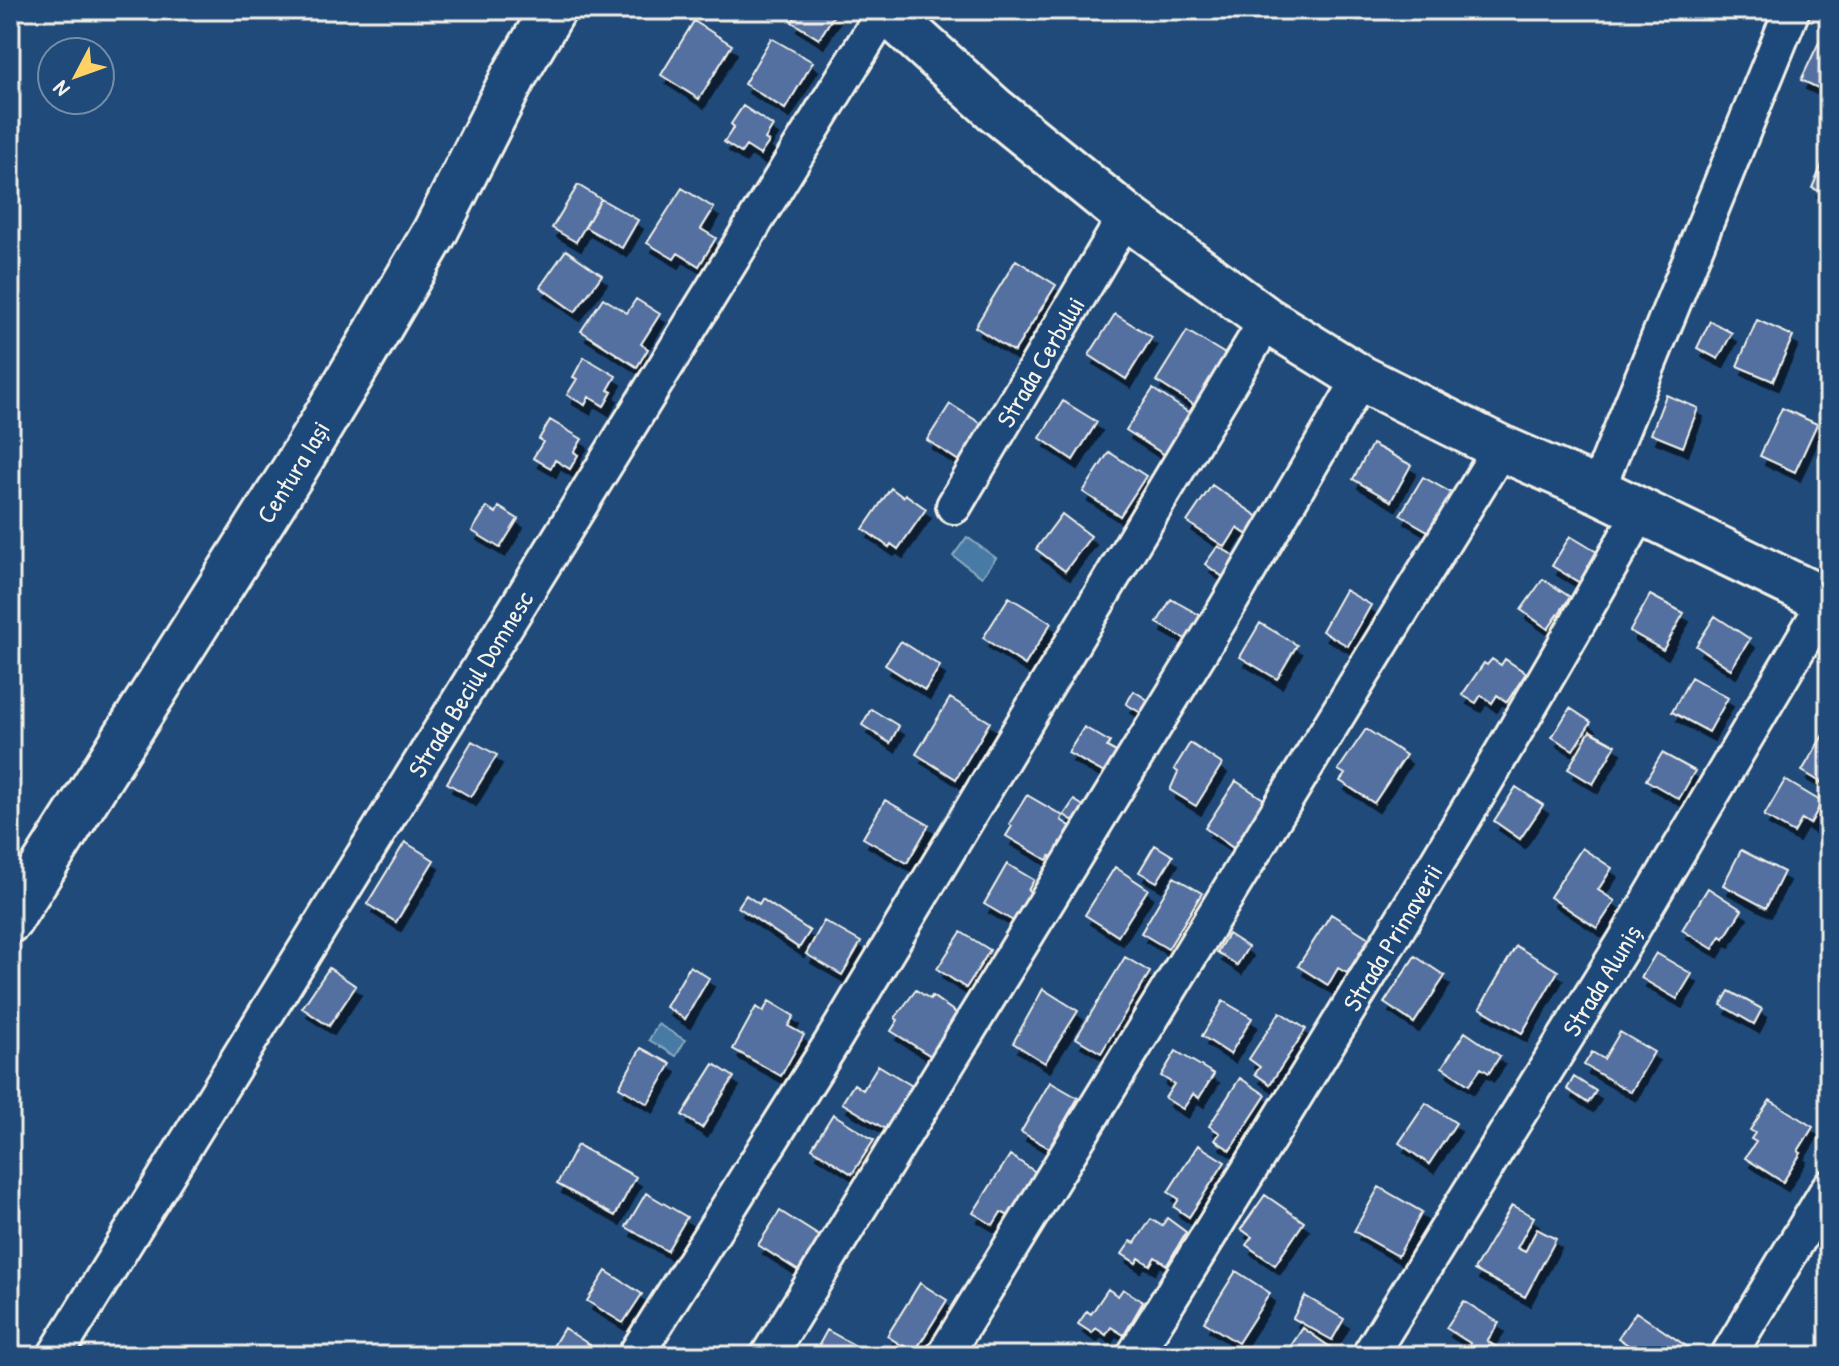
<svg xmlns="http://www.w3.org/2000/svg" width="1839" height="1366" viewBox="0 0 1839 1366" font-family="'Patrick Hand',sans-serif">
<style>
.water{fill:#477aa4;stroke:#8caabf;stroke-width:2}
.building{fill:#5270a1;stroke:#f4f1e8;stroke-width:2;filter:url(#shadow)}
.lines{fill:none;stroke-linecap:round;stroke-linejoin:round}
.minor-casing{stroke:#f4f1e8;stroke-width:40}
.major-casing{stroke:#f4f1e8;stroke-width:50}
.minor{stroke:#1f4a7a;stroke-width:34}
.major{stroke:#1f4a7a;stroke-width:44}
.labels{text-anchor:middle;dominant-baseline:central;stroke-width:8;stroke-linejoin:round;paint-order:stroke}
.street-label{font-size:26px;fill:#f4f1e8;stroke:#1f4a7a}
</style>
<defs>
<filter id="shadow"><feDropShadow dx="5" dy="9" stdDeviation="0" flood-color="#0009"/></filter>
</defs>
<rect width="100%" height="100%" fill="#1f4a7a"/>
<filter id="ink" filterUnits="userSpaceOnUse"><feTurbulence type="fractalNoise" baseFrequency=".0125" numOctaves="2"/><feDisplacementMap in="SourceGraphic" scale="16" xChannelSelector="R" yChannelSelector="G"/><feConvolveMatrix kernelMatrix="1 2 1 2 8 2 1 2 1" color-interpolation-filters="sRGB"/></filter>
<g filter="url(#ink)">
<path class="water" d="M967 537 996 558 982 577 953 556Z
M658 1024 685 1040 676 1056 649 1040Z"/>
<path class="building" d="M800 10H837L819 39 792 22Z
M694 21 732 45 699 99 661 75Z
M771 38 813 62 785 109 744 84Z
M1820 40 1829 44V93L1801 80Z
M743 106 773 126 765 139 769 142 760 155 746 146 741 153 724 142 734 127 731 124Z
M1828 151 1829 152V195L1812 188Z
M578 185 601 199 576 242 552 228Z
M682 188 714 208 701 229 716 238 699 266 678 253 674 259 647 243Z
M601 199 638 220 622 248 585 227Z
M566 250 602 275 575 312 540 287Z
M1016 260 1056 285 1014 352 975 327Z
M603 298 627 313 636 299 660 314 641 344 648 349 637 367 581 331Z
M1115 314 1152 337 1126 379 1089 355Z
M1757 320 1793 336 1773 381 1737 366Z
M1710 321 1732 333 1718 359 1697 348Z
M1187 331 1227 355 1196 406 1156 381Z
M584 357 616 376 608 390 612 392 604 406 589 397 585 405 567 395 577 379 573 377Z
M1153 389 1191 414 1165 455 1126 430Z
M1666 395 1698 408 1683 447 1651 434Z
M1063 401 1097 422 1073 460 1040 438Z
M950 404 985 426 962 463 927 440Z
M1782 408 1817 424 1795 472 1760 456Z
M550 420 582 439 574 452 578 455 570 469 555 460 551 468 533 458 543 442 539 439Z
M1372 444 1411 465 1391 501 1353 479Z
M1109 452 1146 476 1120 516 1083 492Z
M1423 477 1455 495 1433 534 1400 515Z
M1212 485 1263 520 1252 538 1237 528 1225 547 1187 522Z
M891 488 903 497 905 494 926 509 898 549 891 544 889 547 863 529Z
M487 507 496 513 499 507 518 519 500 548 472 531Z
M1062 514 1091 536 1065 571 1036 549Z
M1570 536 1597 552 1590 563 1593 565 1582 584 1552 566Z
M1218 546 1236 557 1223 577 1205 564Z
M1543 579 1570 597 1548 629 1521 610Z
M1345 590 1371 605 1348 646 1322 631Z
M1650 595 1684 613 1663 650 1630 631Z
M1009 597 1051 623 1025 665 983 638Z
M1171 599 1203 617 1189 641 1157 623Z
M1715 616 1750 639 1731 669 1696 646Z
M1260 623 1297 645 1277 679 1240 657Z
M901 641 940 666 925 690 885 665Z
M1492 659 1501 665 1505 659 1526 673 1507 702 1497 695 1492 703 1481 695 1476 703 1462 695 1484 663 1487 665Z
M1691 677 1728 698 1709 732 1672 712Z
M1134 691 1154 704 1146 716 1126 704Z
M950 698 990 722 956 779 916 754Z
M1570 708 1591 722 1573 750 1552 737Z
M871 709 899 726 890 743 862 725Z
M1829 725V787L1802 771Z
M1084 727 1110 742 1107 747 1118 753 1106 774 1068 753Z
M1366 729 1406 755 1374 803 1340 781 1345 774 1338 770Z
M1590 731 1616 745 1593 784 1568 769Z
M472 741 497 755 471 797 447 783Z
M1190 743 1222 764 1196 806 1170 790 1178 772 1174 769Z
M1662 753 1695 771 1679 799 1646 780Z
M1785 780 1822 802 1810 824 1802 819 1794 833 1764 816Z
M1236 781 1268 802 1236 850 1205 828Z
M1516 787 1543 805 1520 839 1494 821Z
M1027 795 1063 816 1061 820 1073 828 1054 859 1050 856 1047 860 1006 836 1012 826 1009 824Z
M885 800 929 825 907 863 863 838Z
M1074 800 1093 812 1083 827 1064 815Z
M405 842 434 860 396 922 367 904Z
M1155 845 1173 856 1157 882 1139 872Z
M1582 848 1612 868 1598 890 1615 901 1597 928 1550 897Z
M1741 850 1784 872 1766 908 1723 885Z
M1007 864 1034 880 1028 890 1032 893 1015 922 984 904Z
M1115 867 1148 889 1118 936 1085 915Z
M1174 877 1202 893 1168 949 1141 933Z
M1708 888 1742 910 1724 938 1721 936 1713 949 1682 930Z
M746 895 759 904 762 899 810 931 799 948 738 907Z
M1331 914 1369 938 1347 973 1338 968 1328 985 1298 966Z
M824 921 861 942 842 975 806 954Z
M961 932 990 950 966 988 937 969Z
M1228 934 1248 947 1237 965 1217 952Z
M1516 946 1558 971 1522 1033 1480 1008Z
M1656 953 1692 974 1677 999 1641 978Z
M1415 956 1445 976 1414 1023 1384 1003Z
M1125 957 1150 972 1101 1053 1076 1038Z
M690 966 709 978 685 1019 666 1007Z
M329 968 356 986 329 1026 302 1008Z
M1043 989 1078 1011 1045 1063 1013 1043Z
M916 990 930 999 932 996 962 1017 936 1059 891 1031 898 1020 895 1018Z
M1729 991 1762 1009 1754 1024 1721 1005Z
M769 1001 794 1016 788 1026 804 1035 781 1076 733 1049 756 1007 763 1012Z
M1223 1001 1252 1018 1230 1054 1202 1036Z
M1280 1012 1306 1029 1270 1084 1255 1074 1260 1067 1249 1059Z
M1465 1032 1500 1056 1489 1073 1481 1068 1469 1085 1442 1067Z
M1620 1032 1654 1052 1631 1092 1584 1065 1592 1052 1604 1059Z
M641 1048 671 1064 648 1104 619 1087Z
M1176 1051 1214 1074 1199 1098 1193 1094 1183 1109 1165 1098 1174 1084 1161 1076Z
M714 1064 734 1077 702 1128 682 1115Z
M878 1065 914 1087 887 1130 842 1103 854 1084 863 1090Z
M1574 1077 1596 1091 1588 1103 1567 1089Z
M1240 1078 1266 1095 1230 1150 1215 1140 1220 1133 1209 1126Z
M1050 1082 1078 1098 1049 1148 1021 1132Z
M1770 1100 1813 1127 1798 1151 1801 1153 1783 1182 1745 1158 1756 1142 1751 1139 1755 1133 1750 1130Z
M1426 1103 1456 1123 1429 1164 1399 1143Z
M833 1114 874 1140 852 1174 812 1148Z
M577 1145 636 1177 615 1216 557 1184Z
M1198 1145 1225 1162 1189 1217 1174 1207 1179 1199 1168 1192Z
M1010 1155 1037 1173 1021 1210 1015 1206 1009 1216 1001 1212 993 1225 973 1213Z
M1379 1187 1422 1212 1398 1256 1354 1231Z
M646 1193 687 1217 667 1251 626 1227Z
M1265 1195 1304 1222 1275 1265 1246 1245 1252 1237 1241 1229Z
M1512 1205 1534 1217 1517 1248 1525 1252 1537 1229 1556 1239 1525 1297 1474 1270Z
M780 1211 824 1239 802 1273 758 1245Z
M1167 1218 1186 1232 1167 1265 1155 1257 1150 1265 1139 1258 1136 1263 1122 1254 1131 1241 1135 1243 1151 1219 1162 1226Z
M606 1271 642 1294 623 1323 587 1301Z
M1236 1271 1270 1293 1238 1343 1204 1322Z
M920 1283 947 1300 914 1353 887 1336Z
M1108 1289 1118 1296 1123 1289 1143 1302 1124 1335 1111 1327 1106 1335 1096 1328 1092 1333 1078 1324 1087 1311 1091 1314Z
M1305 1296 1344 1319 1332 1340 1293 1318Z
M1464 1301 1499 1323 1487 1341 1510 1356H1462L1470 1343 1446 1328Z
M1636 1312 1692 1350 1687 1356H1634L1628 1352 1631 1347 1618 1338Z
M564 1328 590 1345 584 1356H547Z
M1303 1328 1330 1347 1325 1356H1284Z
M827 1330 863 1350 860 1356H813Z
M695 1347 709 1356H689Z"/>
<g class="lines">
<g class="minor-casing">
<g id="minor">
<path d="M1597 490 1792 10"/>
<path id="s1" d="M954 506 1126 216"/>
<path id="s2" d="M55 1356 873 30 887 12"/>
<path d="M635 1356 831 1044 1267 320"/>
<path d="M768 1356 1221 617 1361 378"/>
<path d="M944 1356 1501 448"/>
<path id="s3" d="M1134 1356C1307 1077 1481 798 1641 511"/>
<path id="s4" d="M1369 1356 1624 943 1826 601"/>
<path d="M1728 1356 1829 1188"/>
</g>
</g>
<g class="major-casing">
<g id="major">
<path d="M885 10 994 109 1126 216 1267 320 1361 378 1501 448 1597 490 1829 602"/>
<path id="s5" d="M10 920 294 470 365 352 435 232 514 76 553 10"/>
</g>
</g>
<use href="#minor" class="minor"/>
<use href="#major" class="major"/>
</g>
</g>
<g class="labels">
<g class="street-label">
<text stroke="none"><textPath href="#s1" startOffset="168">Strada Cerbului</textPath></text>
<text stroke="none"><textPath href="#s5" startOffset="530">Centura Iași</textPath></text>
<text stroke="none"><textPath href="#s2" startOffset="790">Strada Beciul Domnesc</textPath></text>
<text stroke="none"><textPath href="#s3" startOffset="492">Strada Primaverii</textPath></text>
<text stroke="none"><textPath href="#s4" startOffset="442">Strada Aluniș</textPath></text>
</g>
</g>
<rect width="1839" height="1366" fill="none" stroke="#1f4a7a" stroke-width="40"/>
<rect x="20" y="20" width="1799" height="1326" fill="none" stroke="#f4f1e8" stroke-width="3" filter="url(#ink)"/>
<g transform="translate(76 76) rotate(229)"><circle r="38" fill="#1f4a7a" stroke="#748da6" stroke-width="2"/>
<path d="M0-6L14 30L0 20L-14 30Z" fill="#ffd166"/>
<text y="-12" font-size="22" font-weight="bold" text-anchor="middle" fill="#f4f1e8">N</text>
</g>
</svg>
